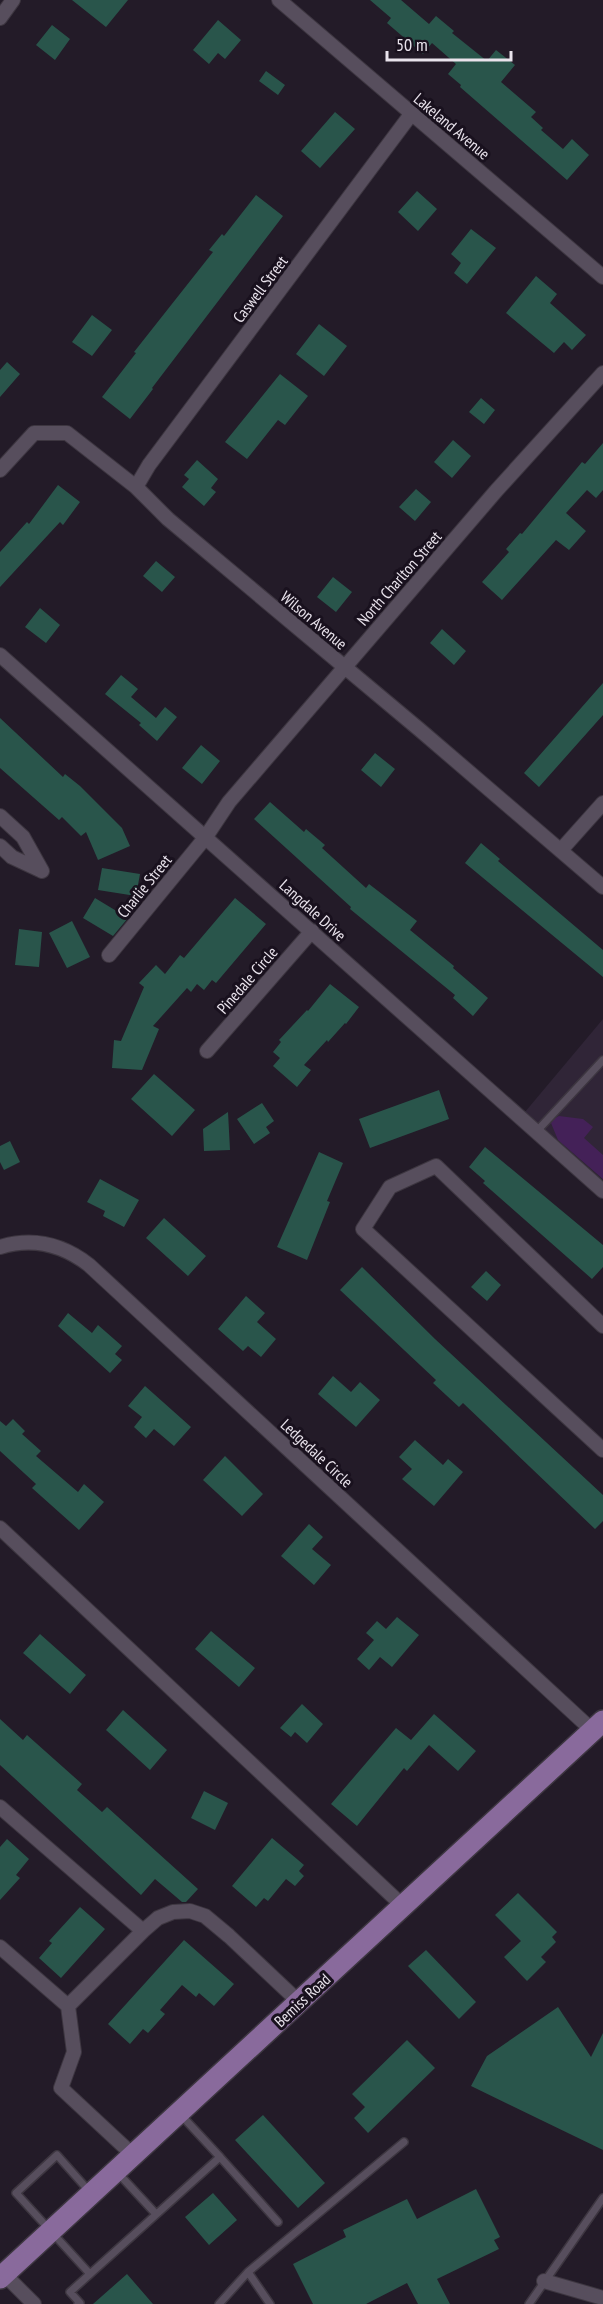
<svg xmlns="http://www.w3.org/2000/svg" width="603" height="2304" viewBox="0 0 603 2304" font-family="'PT Sans Narrow',sans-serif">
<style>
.built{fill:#302537}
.green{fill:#442158}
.building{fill:#29554b}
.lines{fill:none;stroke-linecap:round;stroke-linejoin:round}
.lane-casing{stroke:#3d3640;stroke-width:10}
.street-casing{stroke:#3d3640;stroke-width:16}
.primary-casing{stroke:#3d3640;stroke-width:24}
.lane{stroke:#574e5d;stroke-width:7}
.street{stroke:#574e5d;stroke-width:14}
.primary{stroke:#896a9c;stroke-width:21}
.labels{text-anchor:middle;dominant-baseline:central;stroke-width:6;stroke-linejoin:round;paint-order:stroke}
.street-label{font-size:16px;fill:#e9e3ec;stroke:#19111e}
</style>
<rect width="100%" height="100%" fill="#231b28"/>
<path class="built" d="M603 1019V1180L525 1112Z"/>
<path class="green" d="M559 1116 583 1119 593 1127 584 1138 603 1155V1179L558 1140 551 1123 553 1119Z"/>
<path class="building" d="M72 0H128L106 27Z
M370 0H401L429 24 436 16 454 31 452 33 487 61 496 50 515 65 501 82 536 112 531 117 543 128 541 130 563 149 572 139 589 155 567 180 460 87 461 85 448 74 456 64 432 43 423 54 387 23 391 18Z
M218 20 241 40 225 59 218 53 209 64 193 50Z
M52 25 70 39 55 60 36 45Z
M266 71 285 85 278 95 259 81Z
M335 112 355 129 320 168 301 151Z
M417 191 437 209 418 231 398 212Z
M256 195 283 216 152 388 153 389 130 419 102 397 136 353 134 352 213 252 209 250 222 234 224 236Z
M471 229 496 248 467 284 454 273 461 263 451 254Z
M536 276 557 294 550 303 586 335 572 350 564 342 554 353 506 313Z
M92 315 112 330 92 356 72 342Z
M319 324 347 346 324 376 296 354Z
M7 362 20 374 0 397V370Z
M280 374 308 396 285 425 278 420 247 459 225 442Z
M481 398 495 410 484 424 469 412Z
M453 440 471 456 452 478 434 462Z
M603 443V490L596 498 587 490 566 513 586 531 569 550 556 540 502 600 482 582 509 552 506 549 520 533 522 534 582 462 585 464Z
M197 460 218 479 211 488 216 492 204 506 182 487 189 479 184 475Z
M58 485 80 502 63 525 60 522 0 587V552L27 522 29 524Z
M416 489 431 502 415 521 399 507Z
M156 561 175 577 162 592 143 576Z
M333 577 352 592 336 612 317 597Z
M40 608 60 625 46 643 25 627Z
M442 629 466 651 454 665 430 643Z
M121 675 138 689 131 697 156 718 165 707 177 717 157 741 139 725 141 723 105 694Z
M603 683V715L539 787 524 773Z
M0 718 63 777 65 774 80 786 122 828 130 846 98 860 86 832 81 836 62 817 59 820 0 768Z
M201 745 220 761 202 784 182 768Z
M375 753 395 769 381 787 361 770Z
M270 802 304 832 306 829 325 845 322 848 366 888 369 884 417 921 410 930 454 966 453 968 488 998 473 1016 453 998 455 995 350 909 351 907 254 819Z
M481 843 500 859 498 861 603 950V977L465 863Z
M102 868 140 874 136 896 98 890Z
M95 898 128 918 113 936 83 918Z
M235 898 266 924 216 983 212 980 204 990 197 984 191 992 187 988 153 1026 159 1029 142 1070 112 1068 114 1040 121 1041 144 987 139 983 156 965 165 974 180 955 184 958Z
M72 921 90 957 67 968 49 933Z
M19 929 42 932 39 967 15 965Z
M330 984 359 1007 346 1024 345 1023 328 1042 327 1040 304 1065 311 1070 297 1087 273 1066 280 1058 273 1052 281 1042 279 1040 307 1010 308 1011Z
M154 1074 195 1110 172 1136 131 1099Z
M439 1090 449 1119 370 1148 359 1119Z
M262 1103 274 1121 266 1127 270 1133 254 1144 237 1119Z
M228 1112 230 1150 204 1151 203 1129Z
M10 1141 20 1162 4 1170 0 1162V1146Z
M485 1147 603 1245V1267L592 1279 483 1183 485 1181 469 1167Z
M319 1152 343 1163 327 1201 330 1202 307 1260 277 1247Z
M100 1179 139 1200 124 1227 103 1216 105 1211 87 1202Z
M164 1218 206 1256 188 1276 146 1238Z
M362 1267 435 1339 603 1495V1521L595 1529 463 1403 459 1407 433 1383 436 1380 340 1290Z
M486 1271 501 1285 487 1301 471 1287Z
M246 1296 265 1313 257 1322 276 1339 261 1357 248 1346 243 1351 218 1329Z
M68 1313 92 1333 98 1325 122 1346 115 1354 122 1360 110 1373 58 1326Z
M333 1376 351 1392 360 1382 380 1400 356 1427 318 1394Z
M145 1386 191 1427 174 1446 154 1429 146 1438 134 1427 142 1417 128 1406Z
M13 1419 25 1431 22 1434 41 1451 36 1456 78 1492 84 1484 104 1502 79 1530 32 1488 36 1484 0 1451V1421L6 1426Z
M415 1440 443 1465 448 1459 463 1472 434 1506 402 1479 412 1469 399 1457Z
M225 1456 263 1494 242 1516 203 1480Z
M309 1524 323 1537 312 1549 331 1565 314 1585 281 1556Z
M397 1617 419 1635 392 1667 380 1657 369 1670 357 1659 374 1640 366 1633 377 1621 386 1629Z
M211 1631 255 1668 239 1687 195 1649Z
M40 1634 86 1675 70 1694 23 1653Z
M302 1704 323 1724 307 1743 295 1732 291 1737 280 1728Z
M123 1710 167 1750 150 1770 106 1730Z
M434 1714 476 1751 458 1771 429 1745 407 1771 404 1768 357 1826 331 1804 396 1728 411 1740Z
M0 1719 23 1740 27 1735 82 1784 77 1790 102 1812 107 1807 198 1889 186 1902H182L155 1879 141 1895 0 1765Z
M204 1791 228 1803 215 1830 191 1818Z
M272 1838 304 1865 299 1871 304 1876 295 1886 286 1879 268 1901 264 1898 256 1907 232 1886Z
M7 1839 29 1859 16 1875 20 1878 0 1900V1847Z
M518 1893 557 1932 552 1937 556 1942 541 1957 546 1962 527 1981 504 1957 521 1941 495 1915Z
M80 1907 105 1929 61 1978 39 1958 52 1943 49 1941Z
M184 1940 234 1984 214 2006 199 1993 196 1997 182 1985 160 2010 165 2014 148 2033 143 2029 130 2044 108 2024Z
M426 1950 476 2002 459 2019 408 1966Z
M558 2007 591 2057 603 2033V2150L471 2086 487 2056Z
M407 2040 435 2068 368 2133 354 2118 365 2107 352 2094Z
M263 2115 325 2183 298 2208 235 2140Z
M476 2189 500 2237 494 2240 499 2249 437 2279 450 2304H418L407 2283 366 2304H313L293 2264 346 2237 343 2230 407 2199 417 2219Z
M213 2193 237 2220 209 2245 185 2217Z
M127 2274 153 2304H93Z"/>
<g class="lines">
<g class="lane-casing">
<path id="lane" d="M536 1132 603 1060
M181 2115 220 2157
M117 2172 156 2214
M89 2191 57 2155 16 2193 90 2274
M248 2272 404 2142
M78 2304 80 2303 70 2292 220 2157 278 2222
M219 2304 248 2272 270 2304
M529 2304 603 2198"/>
</g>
<g class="street-casing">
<path id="street" d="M279 0 603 277
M0 18 13 0
M0 470 34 433H67L136 487 168 519 420 730 603 887
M136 487 149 465 412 113
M0 655 603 1191
M0 816 23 837 42 871
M0 846 12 857 42 871
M561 850 603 803
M109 955 205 838 229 802 496 491 603 373
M207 1051 312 931
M0 1247C33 1237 62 1244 89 1265L593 1731
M603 1326 436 1166 390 1187 363 1229 603 1450
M0 1528 403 1906
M0 1807 143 1931 158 1918 173 1912 190 1911 205 1916 229 1936 299 2002
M0 1947 68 2006 74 2052 61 2088 133 2155
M68 2006 143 1931
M4 2274 34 2304
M544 2281 603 2298"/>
</g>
<g class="primary-casing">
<path id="primary" d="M0 2278 603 1721"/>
</g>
<use href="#lane" class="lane"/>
<use href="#street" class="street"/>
<use href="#primary" class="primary"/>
</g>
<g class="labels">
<g class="street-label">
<text transform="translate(452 126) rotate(40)">Lakeland Avenue</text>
<text transform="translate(260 289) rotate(-53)">Caswell Street</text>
<text transform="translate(399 578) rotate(-49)">North Charlton Street</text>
<text transform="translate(314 620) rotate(40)">Wilson Avenue</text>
<text transform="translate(144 886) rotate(-51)">Charlie Street</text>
<text transform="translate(313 910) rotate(42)">Langdale Drive</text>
<text transform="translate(247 980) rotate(-49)">Pinedale Circle</text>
<text transform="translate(317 1453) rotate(43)">Ledgedale Circle</text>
<text transform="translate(302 2000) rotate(-43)">Bemiss Road</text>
</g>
</g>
<path d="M387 51v9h124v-9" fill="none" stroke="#e9e3ec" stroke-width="3"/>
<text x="396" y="51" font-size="18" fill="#e9e3ec" stroke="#19111e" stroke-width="4.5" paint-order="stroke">50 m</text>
</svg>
